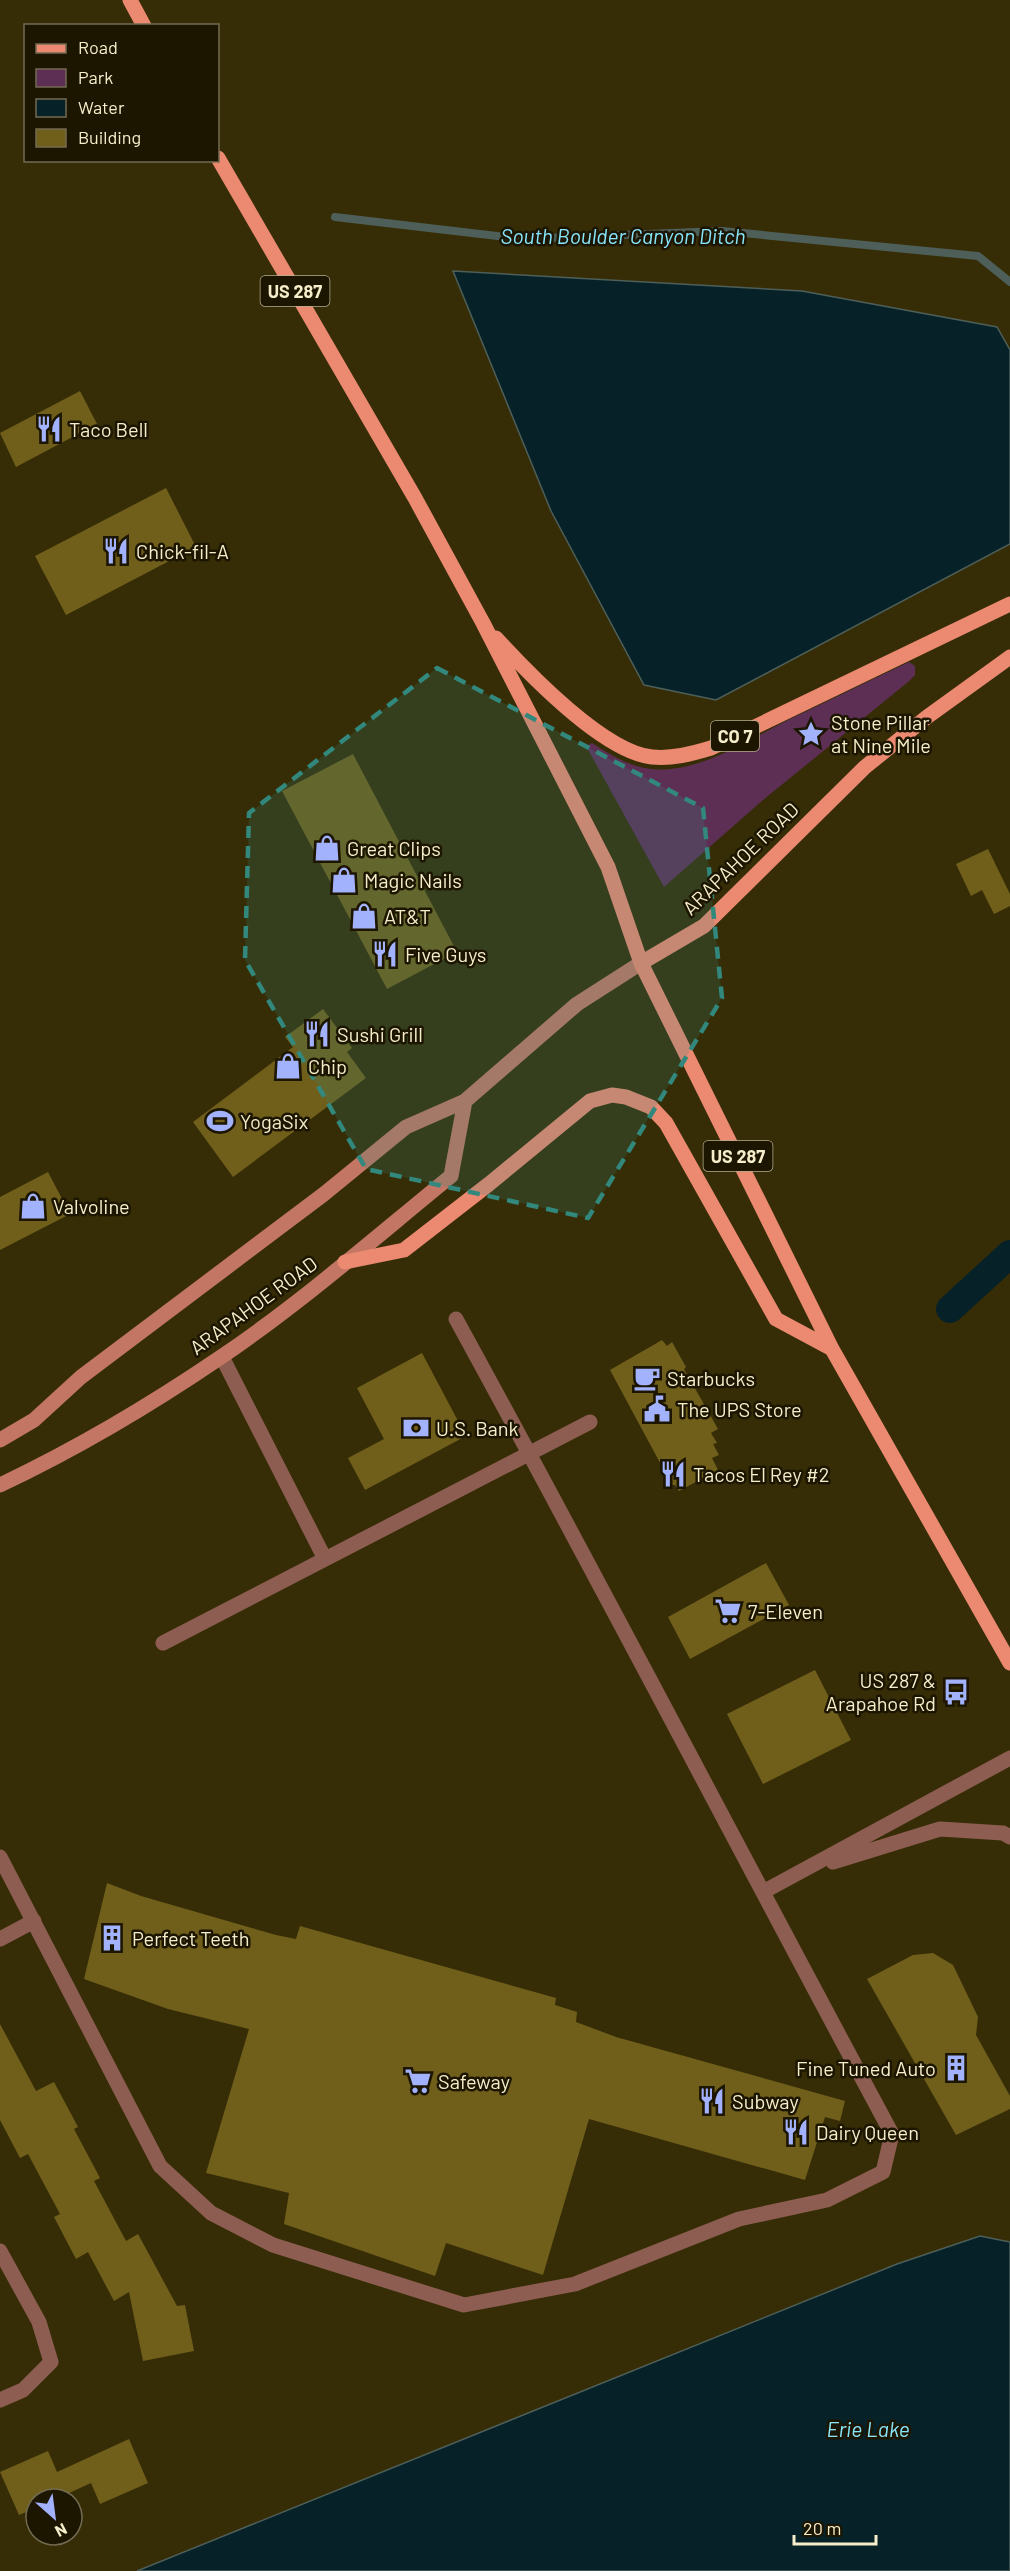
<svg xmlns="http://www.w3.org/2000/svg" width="1010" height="2571" viewBox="0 0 1010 2571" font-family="Barlow,sans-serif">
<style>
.green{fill:#5e2f55}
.water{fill:#062228;stroke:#4e5f59;stroke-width:1.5}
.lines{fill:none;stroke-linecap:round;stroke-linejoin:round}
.stream{stroke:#4e5f59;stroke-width:8}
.canal{stroke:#062228;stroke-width:28}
.building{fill:#705f1b}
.street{stroke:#8d5d51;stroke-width:15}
.secondary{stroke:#c27663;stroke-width:15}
.primary{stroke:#eb8971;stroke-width:15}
.marked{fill:#32887c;fill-opacity:0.2;stroke:#32887c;stroke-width:4.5;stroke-dasharray:12 8;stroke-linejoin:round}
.labels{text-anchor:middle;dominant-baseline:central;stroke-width:5;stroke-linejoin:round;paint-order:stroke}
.shield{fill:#1c1500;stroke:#b5ac8d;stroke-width:1.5}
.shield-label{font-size:18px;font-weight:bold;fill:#f6edca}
.poi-label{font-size:20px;fill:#f6edca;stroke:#1c1500;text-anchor:start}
.street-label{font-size:20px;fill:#f6edca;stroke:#1c1500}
.water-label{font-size:21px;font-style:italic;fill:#88e6fc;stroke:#1c1500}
</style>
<rect width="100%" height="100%" fill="#362d07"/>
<path class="green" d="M909 662 915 666V675L908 682 763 800 664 887 586 746 592 743C609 754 630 767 651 769 696 774 745 742 784 722 826 702 867 682 909 662Z"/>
<path class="water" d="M453 271 802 291 997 327 1010 350V544L716 700 644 685 551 511Z
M980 2236 1010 2242V2571H137L897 2264Z"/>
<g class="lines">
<path class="stream" d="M335 217 522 239 722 231 978 256 1010 282"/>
<path class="canal" d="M950 1309 1010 1254"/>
</g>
<path class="building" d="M80 391 97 424 16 467 0 433Z
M166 488 196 547 66 615 35 556Z
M353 754 457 952 387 989 282 791Z
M988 849 1010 894V906L994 914 982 890 971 896 956 864Z
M323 1009 352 1048 347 1052 366 1078 233 1177 193 1122 293 1047 285 1037Z
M48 1172 70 1214 0 1250V1197Z
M662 1340 667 1346 672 1342 686 1367 684 1369 718 1429 711 1433 717 1443 713 1444 719 1455 712 1458 718 1470 679 1491 675 1485H672L610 1370Z
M422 1353 466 1436 365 1490 348 1458 384 1439 357 1388Z
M766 1563 789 1605 690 1659 668 1617Z
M815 1670 851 1740 763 1784 727 1714Z
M107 1883 141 1896 276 1935 296 1939 300 1926 556 1998 555 2005 577 2012 576 2022 616 2037 845 2101 840 2121 825 2117 805 2180 589 2119 543 2275 446 2243 435 2276 284 2224 289 2193 206 2173 249 2029 168 2009 84 1979Z
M933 1953 953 1965 978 2017 976 2035 1010 2096V2109L956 2135 867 1979 913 1955Z
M0 2024 36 2091 54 2082 78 2127 74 2129 100 2178 94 2181 126 2241 138 2234 177 2306 185 2305 194 2351 143 2361 129 2292 114 2301 88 2252 76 2259 54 2217 60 2214 28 2154 20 2158 0 2120Z
M129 2439 148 2483 100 2504 91 2483 56 2499H36V2508L19 2515 0 2472 48 2451 57 2472Z"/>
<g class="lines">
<path class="street" d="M222 1357 325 1559
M163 1643 590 1422
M0 1857 160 2166 211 2213 273 2245 464 2305 575 2284 739 2219 827 2200 883 2172 892 2134C746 1863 604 1589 456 1319
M833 1862 940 1829 1003 1833 1010 1837
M763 1892 1010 1758
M0 1939 34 1921
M0 2251 39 2322 51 2362 23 2390 0 2400"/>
<path class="secondary" d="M0 1440 34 1420 81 1377 324 1194 406 1127 465 1101 577 1004 641 963
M0 1485C76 1449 152 1404 221 1357 301 1303 376 1237 451 1176L465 1101"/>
<path class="primary" d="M130 0 144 26
M218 158 415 498 483 623 608 867 641 963 832 1349 1010 1663
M496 638C529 674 604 752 652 757 672 759 691 754 711 748L1010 604
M641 963 704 926 865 767 927 717 1010 657
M345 1262 404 1250 489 1184 590 1101 612 1095 626 1097 651 1107 666 1123 776 1319 832 1349"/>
</g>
<path class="marked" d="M437 668 703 808 722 998 588 1218 366 1169 245 960 249 813Z"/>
<defs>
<g id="restaurant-bare" transform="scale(2.07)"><path d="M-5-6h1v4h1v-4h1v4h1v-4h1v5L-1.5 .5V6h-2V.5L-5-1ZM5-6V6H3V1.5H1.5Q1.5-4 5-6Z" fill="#a2b2fd" stroke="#1c1500" stroke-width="2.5" paint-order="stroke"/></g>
<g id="sight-bare" transform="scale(2.07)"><path d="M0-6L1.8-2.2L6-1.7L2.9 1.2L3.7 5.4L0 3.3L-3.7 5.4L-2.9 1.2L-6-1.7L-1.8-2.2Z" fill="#a2b2fd" stroke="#1c1500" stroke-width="2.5" paint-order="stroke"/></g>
<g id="shop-bare" transform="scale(2.07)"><path d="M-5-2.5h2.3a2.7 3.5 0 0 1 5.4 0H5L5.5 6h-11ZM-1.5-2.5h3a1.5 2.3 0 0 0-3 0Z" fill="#a2b2fd" stroke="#1c1500" stroke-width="2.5" paint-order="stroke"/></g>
<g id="stadium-bare" transform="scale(2.07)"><path d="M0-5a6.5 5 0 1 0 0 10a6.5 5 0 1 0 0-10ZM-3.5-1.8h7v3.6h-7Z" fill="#a2b2fd" stroke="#1c1500" stroke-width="2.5" paint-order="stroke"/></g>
<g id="cafe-bare" transform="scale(2.07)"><path d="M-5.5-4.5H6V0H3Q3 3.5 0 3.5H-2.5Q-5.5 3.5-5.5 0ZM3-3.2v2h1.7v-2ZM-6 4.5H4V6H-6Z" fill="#a2b2fd" stroke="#1c1500" stroke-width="2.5" paint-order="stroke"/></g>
<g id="civic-bare" transform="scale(2.07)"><path d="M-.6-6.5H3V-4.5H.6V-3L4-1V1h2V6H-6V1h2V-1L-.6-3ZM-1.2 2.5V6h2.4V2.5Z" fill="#a2b2fd" stroke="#1c1500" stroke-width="2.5" paint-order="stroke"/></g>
<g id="bank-bare" transform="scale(2.07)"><path d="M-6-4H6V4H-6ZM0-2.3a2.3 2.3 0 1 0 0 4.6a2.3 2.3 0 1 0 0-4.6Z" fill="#a2b2fd" stroke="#1c1500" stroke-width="2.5" paint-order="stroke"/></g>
<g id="supermarket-bare" transform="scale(2.07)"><path d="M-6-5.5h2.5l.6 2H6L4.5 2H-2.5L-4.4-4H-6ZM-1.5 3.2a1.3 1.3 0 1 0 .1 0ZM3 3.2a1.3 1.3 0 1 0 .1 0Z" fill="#a2b2fd" stroke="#1c1500" stroke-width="2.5" paint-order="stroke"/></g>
<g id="bus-bare" transform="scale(2.07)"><path d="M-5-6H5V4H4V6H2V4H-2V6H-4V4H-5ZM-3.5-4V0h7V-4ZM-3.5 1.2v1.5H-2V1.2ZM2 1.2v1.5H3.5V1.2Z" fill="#a2b2fd" stroke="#1c1500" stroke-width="2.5" paint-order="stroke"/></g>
<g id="building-bare" transform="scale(2.07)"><path d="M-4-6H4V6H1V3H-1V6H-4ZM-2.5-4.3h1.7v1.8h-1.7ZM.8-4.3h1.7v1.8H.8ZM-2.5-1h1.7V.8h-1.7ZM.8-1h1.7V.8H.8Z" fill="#a2b2fd" stroke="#1c1500" stroke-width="2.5" paint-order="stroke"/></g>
</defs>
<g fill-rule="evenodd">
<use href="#restaurant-bare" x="49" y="429"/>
<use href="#restaurant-bare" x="116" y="551"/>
<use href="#sight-bare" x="811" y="734"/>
<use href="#shop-bare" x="327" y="848"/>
<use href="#shop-bare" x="344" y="880"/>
<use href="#shop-bare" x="364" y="916"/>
<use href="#restaurant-bare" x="385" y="954"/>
<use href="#restaurant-bare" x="317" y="1034"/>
<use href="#shop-bare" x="288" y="1066"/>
<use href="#stadium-bare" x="220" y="1121"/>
<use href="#shop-bare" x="33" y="1206"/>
<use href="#cafe-bare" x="647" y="1378"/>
<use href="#civic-bare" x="657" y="1409"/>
<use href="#bank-bare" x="416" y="1428"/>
<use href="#restaurant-bare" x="673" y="1474"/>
<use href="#supermarket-bare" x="728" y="1611"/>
<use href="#bus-bare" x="956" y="1692"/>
<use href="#building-bare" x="112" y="1938"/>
<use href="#building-bare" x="956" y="2068"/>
<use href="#supermarket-bare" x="418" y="2081"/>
<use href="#restaurant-bare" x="712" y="2101"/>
<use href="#restaurant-bare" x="796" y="2132"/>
</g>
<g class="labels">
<g class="shield">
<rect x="260.5" y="276" width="69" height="30" rx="4.5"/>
<rect x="711" y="721" width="48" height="30" rx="4.5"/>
<rect x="703.5" y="1141" width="69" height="30" rx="4.5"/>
</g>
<g class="shield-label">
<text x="295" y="291">US 287</text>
<text x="735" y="736">CO 7</text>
<text x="738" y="1156">US 287</text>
</g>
<g class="poi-label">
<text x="69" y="429">Taco Bell</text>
<text x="136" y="551">Chick-fil-A</text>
<text x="831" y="722">Stone Pillar<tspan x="831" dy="23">at Nine Mile</tspan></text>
<text x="347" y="848">Great Clips</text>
<text x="364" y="880">Magic Nails</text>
<text x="384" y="916">AT&amp;T</text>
<text x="405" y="954">Five Guys</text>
<text x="337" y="1034">Sushi Grill</text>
<text x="308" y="1066">Chip</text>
<text x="240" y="1121">YogaSix</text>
<text x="53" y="1206">Valvoline</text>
<text x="667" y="1378">Starbucks</text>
<text x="677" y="1409">The UPS Store</text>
<text x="436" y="1428">U.S. Bank</text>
<text x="693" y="1474">Tacos El Rey #2</text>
<text x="748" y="1611">7-Eleven</text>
<text x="936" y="1680" text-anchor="end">US 287 &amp;<tspan x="936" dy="23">Arapahoe Rd</tspan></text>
<text x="132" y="1938">Perfect Teeth</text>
<text x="936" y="2068" text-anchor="end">Fine Tuned Auto</text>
<text x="438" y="2081">Safeway</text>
<text x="732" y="2101">Subway</text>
<text x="816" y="2132">Dairy Queen</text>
</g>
<g class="street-label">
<text transform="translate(740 858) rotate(-44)">ARAPAHOE ROAD</text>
<text transform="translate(253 1305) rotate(-36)">ARAPAHOE ROAD</text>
</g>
<g class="water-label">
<text x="623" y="235">South Boulder Canyon Ditch</text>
<text x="868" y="2428">Erie Lake</text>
</g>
</g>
<rect x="24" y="24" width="195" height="138" fill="#1c1500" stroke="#736b51" stroke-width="1.5"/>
<rect x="36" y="44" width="30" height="9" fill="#eb8971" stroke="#736b51" stroke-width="1.5"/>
<text x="78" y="54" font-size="18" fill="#f6edca">Road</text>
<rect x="36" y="69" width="30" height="18" fill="#5e2f55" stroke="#736b51" stroke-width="1.5"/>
<text x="78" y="84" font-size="18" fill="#f6edca">Park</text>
<rect x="36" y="99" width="30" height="18" fill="#062228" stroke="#736b51" stroke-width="1.5"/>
<text x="78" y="114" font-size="18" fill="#f6edca">Water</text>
<rect x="36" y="129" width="30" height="18" fill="#705f1b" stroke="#736b51" stroke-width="1.5"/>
<text x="78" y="144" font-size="18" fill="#f6edca">Building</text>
<g transform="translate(54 2517) rotate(152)"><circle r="28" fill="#1c1500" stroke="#736b51" stroke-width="1.5"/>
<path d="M0-4.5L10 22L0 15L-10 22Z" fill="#a2b2fd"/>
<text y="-9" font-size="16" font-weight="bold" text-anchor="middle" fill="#f6edca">N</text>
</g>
<path d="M794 2535v9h82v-9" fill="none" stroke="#f6edca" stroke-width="3"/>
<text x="803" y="2535" font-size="18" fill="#f6edca" stroke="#1c1500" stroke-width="4.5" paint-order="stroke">20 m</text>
</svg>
